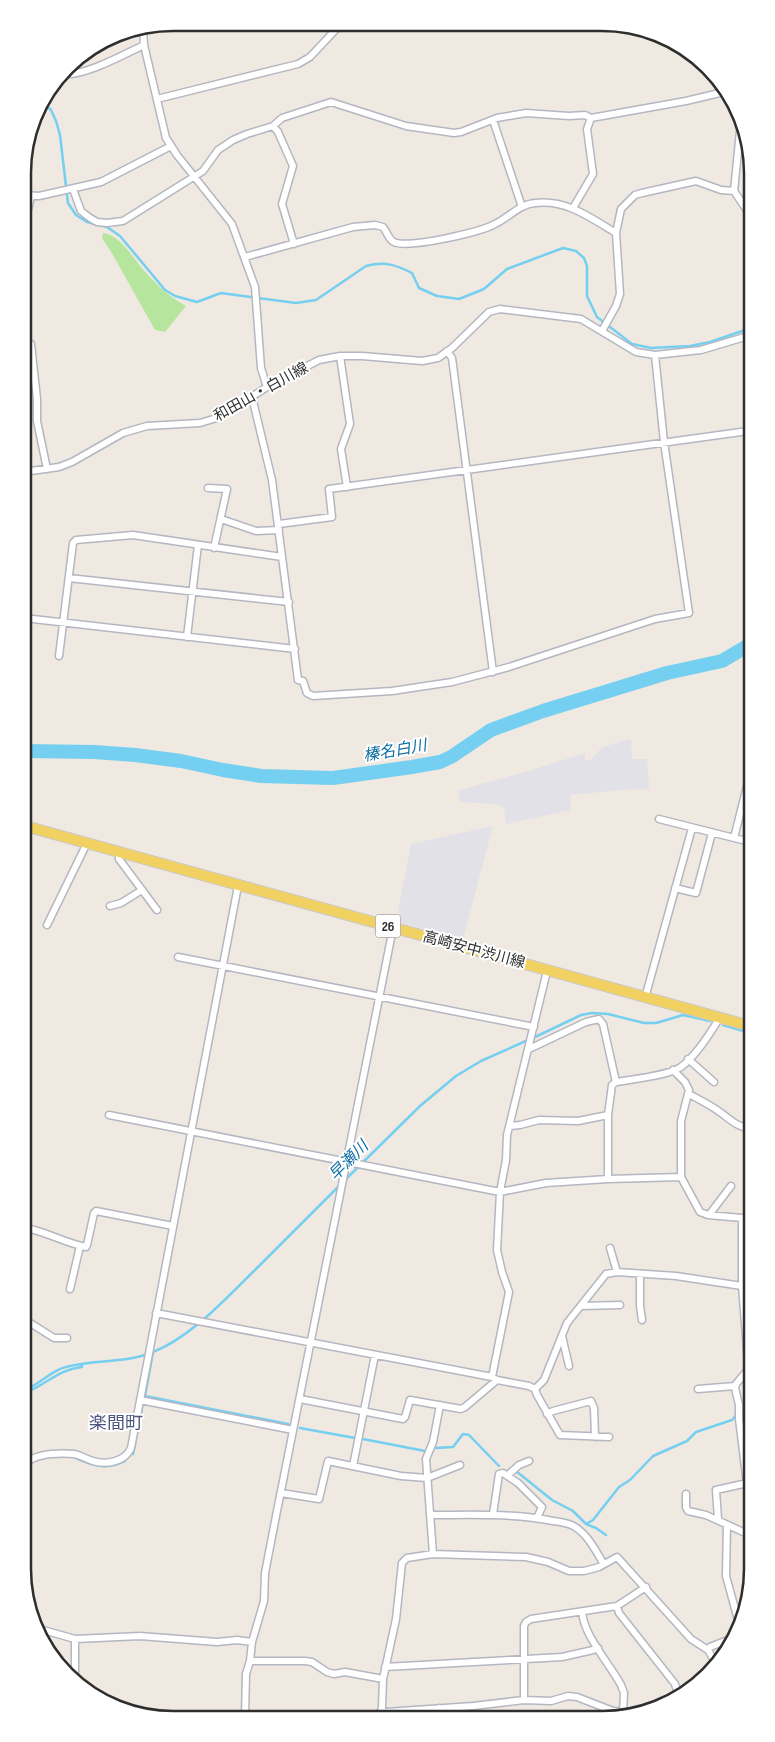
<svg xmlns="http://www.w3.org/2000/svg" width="775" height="1742" viewBox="0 0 775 1742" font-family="'Sofia Sans Condensed','Noto Sans JP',sans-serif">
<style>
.industrial{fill:#e3e1e8}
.green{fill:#b6e59e}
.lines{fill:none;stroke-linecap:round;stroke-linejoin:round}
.stream{stroke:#75cff0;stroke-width:2.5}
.river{stroke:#75cff0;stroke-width:14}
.minor-casing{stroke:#b4b7c1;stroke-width:9}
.primary-casing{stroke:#c9c9c9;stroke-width:12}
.minor{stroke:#fff;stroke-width:6}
.primary{stroke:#f2d163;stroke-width:10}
.labels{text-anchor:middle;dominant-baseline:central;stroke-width:4;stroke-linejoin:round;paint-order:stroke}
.shield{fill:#fff;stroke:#6d6d6d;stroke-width:1}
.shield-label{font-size:14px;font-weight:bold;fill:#2e2e2e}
.street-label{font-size:15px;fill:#2e2e2e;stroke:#fff}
.water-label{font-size:16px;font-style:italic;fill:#0d6fa3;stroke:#fff}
.quarter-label{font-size:18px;fill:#4d5680;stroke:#fff}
.rim{fill:none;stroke:#2e2e2e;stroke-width:2.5}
</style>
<rect width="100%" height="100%" fill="#efe9e1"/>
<path class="industrial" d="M631 739 632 759H647L649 789 620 790 571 795 570 810 506 824 504 809 497 804 459 802V790L529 771 585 753V760H591L602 747Z
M493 826 463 939 396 922 411 844Z"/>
<path class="green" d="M103 233C123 236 134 261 147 274 159 287 171 298 186 306L165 332 155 330 113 255 102 238Z"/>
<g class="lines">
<path class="stream" d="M42 101 51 110 56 121 60 135 68 203 76 215 87 222 107 227 120 236 165 290 175 296 197 302 221 293 296 303 316 300 366 266C385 261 396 265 412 273L419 288 437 296 459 299 484 289 507 269 563 248 576 251 584 258 587 266V296L597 317 632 344 651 348 690 346 710 342 748 329
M723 1025 750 1033
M533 1038 581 1015 592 1013 608 1014 644 1023H656L683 1015 710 1021
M344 1181 420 1106 456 1076 481 1061 528 1040
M153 1352 145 1396 288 1424
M27 1389C41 1383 52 1370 66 1367 95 1359 124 1364 153 1352 192 1337 229 1295 259 1266 286 1239 313 1212 340 1185
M27 1392C47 1384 59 1369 82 1367V1364
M740 1410 743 1406 752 1403
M300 1428 355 1438
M363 1439 425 1451
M435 1448 453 1447 463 1434 469 1435 499 1466
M133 1454 142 1407
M27 1457H28
M78 1459C95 1466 108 1470 125 1461
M516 1471 552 1500 573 1511 586 1524 596 1528 606 1535
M586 1524 593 1520 619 1487 630 1480 653 1456 687 1441 696 1432 732 1420 737 1414"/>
<path class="river" d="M25 751 94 752 135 755 181 761 223 770 261 776 333 778 412 767 440 762 451 757 491 730 543 711 667 673 722 661 749 645"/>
<g class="minor-casing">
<path id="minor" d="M143 29 144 45 166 138 177 155 232 224 255 287 261 368 267 387
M63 74C83 77 125 54 144 45
M157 99 298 64 310 57 341 24
M493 120 522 207
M273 126 278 132 293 166 282 204 294 244
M73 189 81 211 90 218 97 222 107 223 123 221 203 171 218 150 233 140 247 134 273 126 282 118 331 102 406 126 454 133 461 132 497 118 526 113 569 116 585 115 591 118
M734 191 741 121
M23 195 39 196 101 182 171 146
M573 208 593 174 587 129 591 118 686 101 728 91
M23 230 31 197
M245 257 353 227 375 225 383 227C387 232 389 240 394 242 409 249 480 232 495 224 508 218 520 204 535 203 566 199 591 218 616 233
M602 331 616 306 620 294 616 233 621 209 635 195 642 193 696 181 721 190 734 191 748 212
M23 345 31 344 37 399V421L47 469
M447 351 452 358 493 672
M340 356 350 424 341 449 347 487
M252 397 272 480 298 680 303 681 307 693 313 696 392 691 452 682 509 667 655 619 689 613 664 442 655 355
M24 472 59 467 72 462 123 433 147 426 200 423 220 417 267 387 319 360 340 356H362L422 361 438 358 452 348 489 312 500 309 581 319 636 352 655 355 701 350 748 336
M208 488 227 489 214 548
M221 519 256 531 279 530
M279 524 332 517 329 489 748 431
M69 578 289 602
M24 618 295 649
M187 637 198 545
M59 656 73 543 76 540 133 535 282 557
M659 819 750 842
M734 838 749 778
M119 852V859L157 910
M675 888 696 893 712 833
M110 906 121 903 142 890
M47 925 87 843
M178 957 534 1027
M645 998 692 828
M529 1049 586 1022 599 1019 603 1024 616 1082
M688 1059 714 1082
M673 1070 685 1082 689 1090 681 1121V1177L700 1212 708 1215 742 1218 751 1217
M689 1094C698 1099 708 1104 717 1110 729 1118 736 1127 751 1129
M109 1115 500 1192 546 1183 608 1179 681 1177
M510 1126 520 1125 539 1120 578 1121 608 1115
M608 1179V1115L612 1085 616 1082C633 1079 667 1076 681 1067 697 1055 710 1034 720 1017
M709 1215 731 1186
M742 1218V1286L748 1363 747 1371 736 1384 735 1388 739 1405V1419L747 1484
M26 1228C47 1232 65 1243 86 1247L87 1245 94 1213 96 1211 173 1226
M610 1248 617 1272
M640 1274V1306L642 1320
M70 1289 80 1246
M581 1306 620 1305
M156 1313 492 1377 497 1380 529 1386 535 1389 544 1380 567 1323 606 1274 617 1272 676 1276 742 1286H751
M27 1321 54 1338H67
M562 1336 569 1366
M492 1377 509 1292 502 1272 497 1250 500 1192 506 1160 507 1135 547 971
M535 1389 537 1395 560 1435 609 1437
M698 1389 735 1386
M300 1399 403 1419 405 1417 410 1400 461 1409 465 1407 497 1380
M140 1400 293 1430
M547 1414 553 1411 591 1401 594 1408 595 1437
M27 1462C39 1453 59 1453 74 1454 80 1455 86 1459 93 1461 106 1465 125 1462 131 1448L238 886
M353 1466 375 1355
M508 1475 519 1465 529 1461
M281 1493 319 1499 328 1461 401 1476 427 1478 460 1465
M686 1494V1507L688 1511 706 1515 752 1536
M493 1514 499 1474 503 1473 518 1483 542 1507 537 1518
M430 1515C471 1515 513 1513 553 1521 560 1522 570 1523 575 1527 588 1535 596 1551 603 1563
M718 1519 716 1490 752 1482
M727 1525 726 1576 740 1627
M433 1554 426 1459 433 1442 440 1405
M617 1606 619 1613 675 1684 679 1697
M582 1612C584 1636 609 1663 621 1685L624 1693 623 1713
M36 1628 75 1639 140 1636 217 1642 237 1640 252 1642
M708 1650 710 1647 735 1637
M250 1661H305L312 1662 327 1672 334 1674 345 1672 383 1679
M385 1667 562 1657 593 1650 598 1648
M75 1682V1639
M524 1700V1626L526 1622 531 1619 617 1606 646 1587
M381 1711 386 1712 473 1706 524 1700 551 1701 568 1696 577 1697 613 1711 643 1713
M439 1715V1708
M245 1716 246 1674 250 1661 252 1642 264 1601 265 1573 276 1516 393 928
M376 1716 381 1711 382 1708 383 1679 396 1619 402 1563 407 1558 433 1554 526 1557 548 1562 569 1571H584L599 1567 617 1557 691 1639 708 1650 717 1665"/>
</g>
<g class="primary-casing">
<path id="primary" d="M25 826 750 1026"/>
</g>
<use href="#minor" class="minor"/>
<use href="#primary" class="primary"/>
</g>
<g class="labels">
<rect class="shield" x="375.5" y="914.5" width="25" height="23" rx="4"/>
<g class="shield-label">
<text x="388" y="926">26</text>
</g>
<g class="street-label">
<text transform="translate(261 392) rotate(-29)">和田山・白川線</text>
<text transform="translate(474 950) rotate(15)">高崎安中渋川線</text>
</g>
<g class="water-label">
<text transform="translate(395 751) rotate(-10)">榛名白川</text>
<text transform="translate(349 1161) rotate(-45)">早瀬川</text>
</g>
<g class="quarter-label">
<text x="116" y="1423">楽間町</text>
</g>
</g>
<path d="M0 0H775V1742H0ZM173 31H602A142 142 0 0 1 744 173V1569A142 142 0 0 1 602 1711H173A142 142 0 0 1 31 1569V173A142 142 0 0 1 173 31Z" fill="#fff" fill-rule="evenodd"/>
<path class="rim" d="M173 31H602A142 142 0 0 1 744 173V1569A142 142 0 0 1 602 1711H173A142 142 0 0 1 31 1569V173A142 142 0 0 1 173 31Z"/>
</svg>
